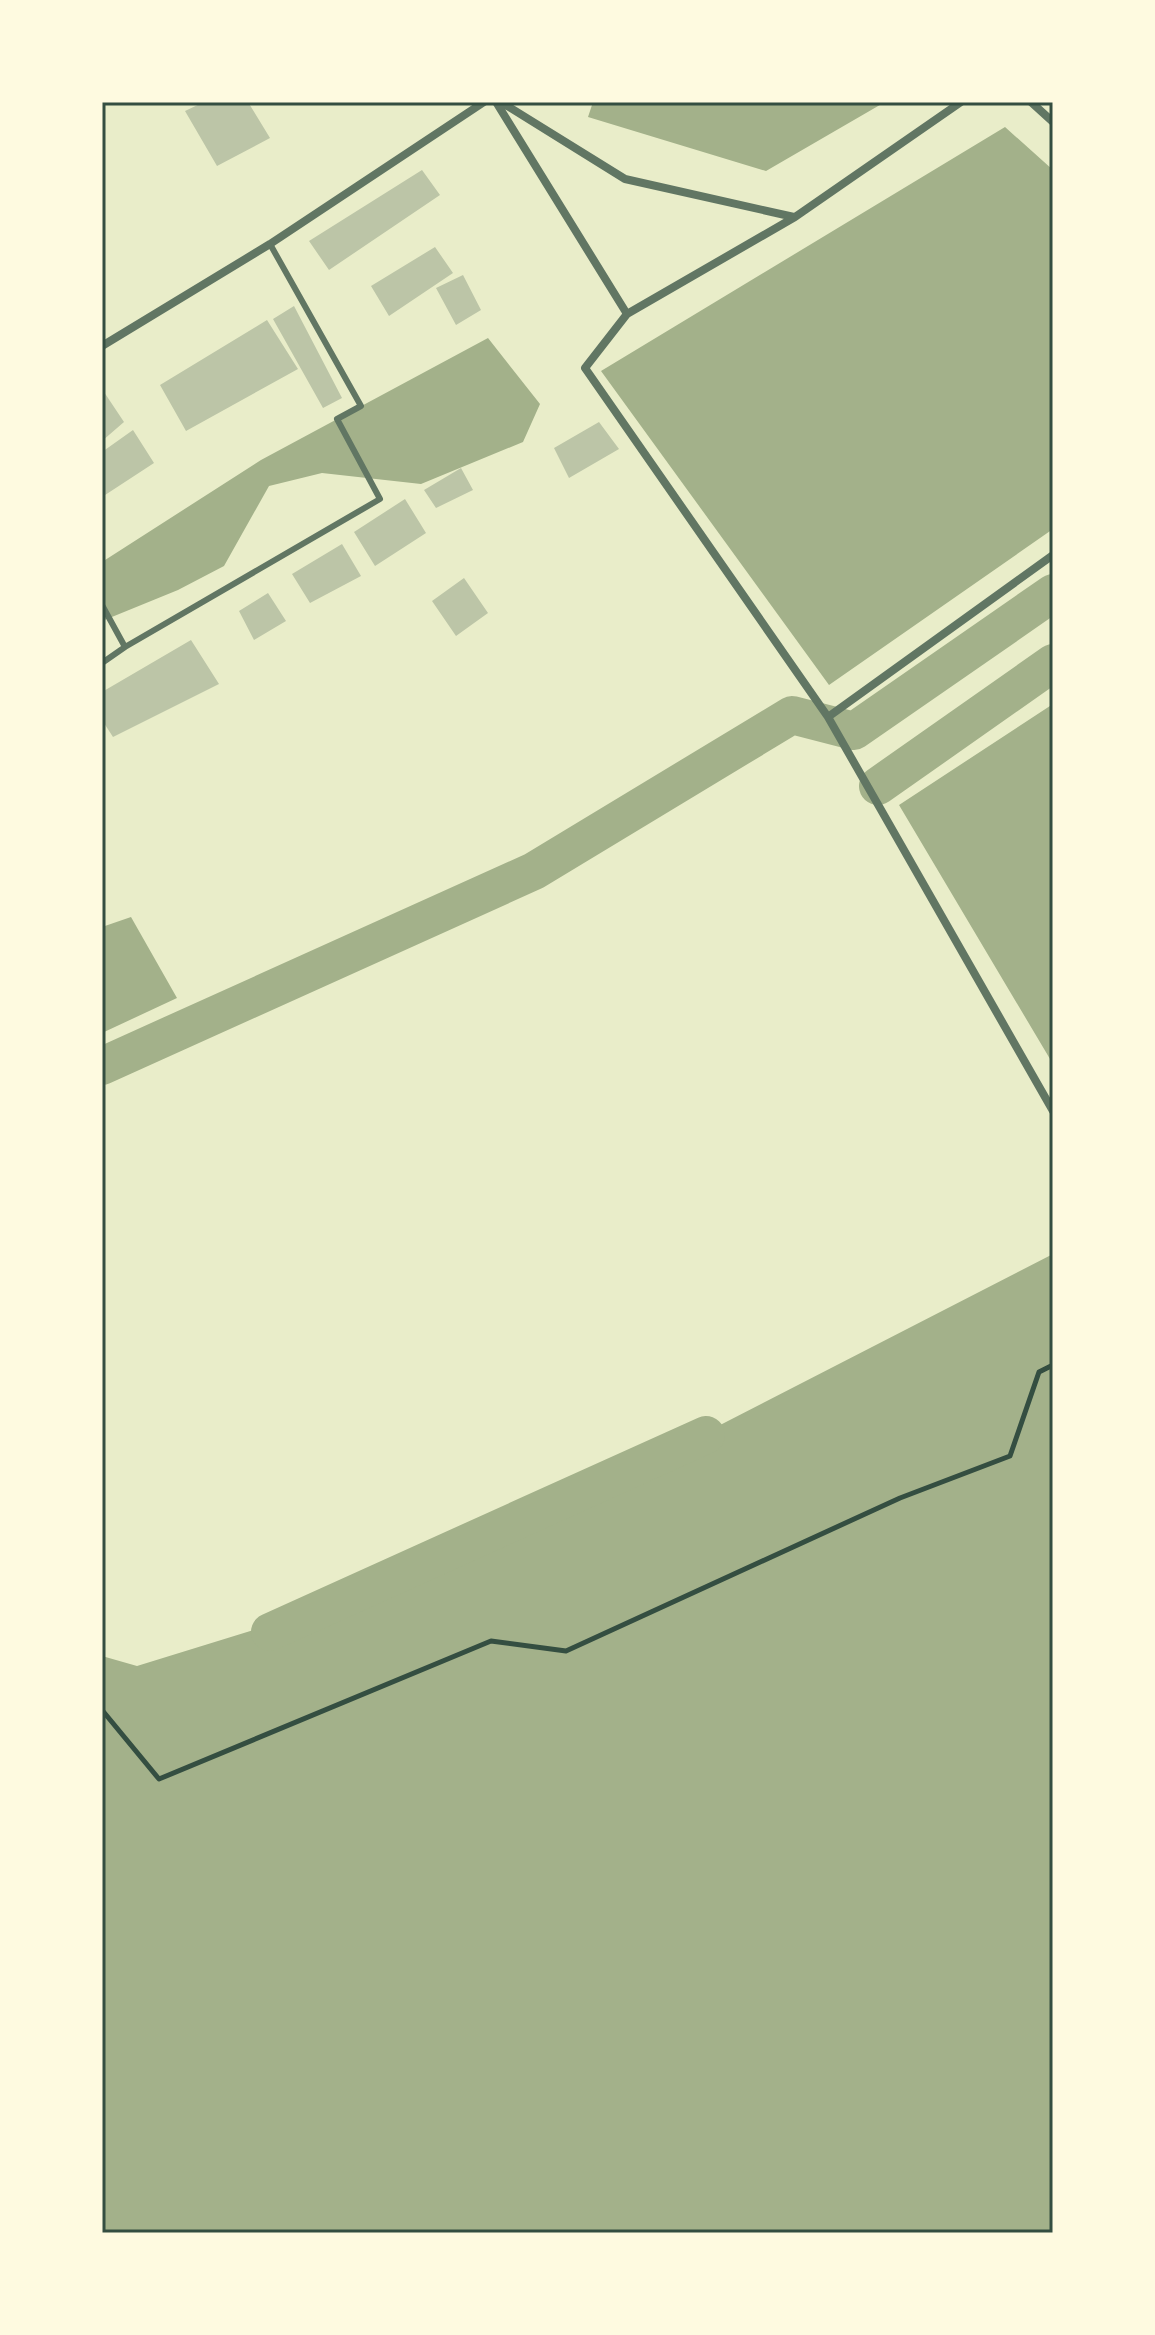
<svg xmlns="http://www.w3.org/2000/svg" width="1155" height="2335" viewBox="0 0 1155 2335" font-family="'Noto Serif',serif">
<style>
.water{fill:#a3b18a}
.lines{fill:none;stroke-linecap:round;stroke-linejoin:round}
.canal{stroke:#a3b18a;stroke-width:38}
.building{fill:#bcc5a7}
.path{stroke:#344e41;stroke-width:5}
.service{stroke:#617663;stroke-width:6}
.minor{stroke:#617663;stroke-width:8}
.neatline{fill:none;stroke:#344e41;stroke-width:3}
</style>
<rect width="100%" height="100%" fill="#e9edc9"/>
<path class="water" d="M593 102H885L766 171 588 117Z
M1005 127 1053 170V529L829 685 601 371Z
M488 338 540 404 523 442 421 484 322 473 269 486 224 566 178 590 102 621V562L261 460Z
M1053 704V1064L899 805Z
M131 917 177 998 102 1033V927Z
M1053 1254V2233H102V1656L137 1666 312 1612 650 1461Z"/>
<g class="lines">
<path class="canal" d="M878 786 1053 663
M102 1066 534 871 792 715 854 731 1053 593
M270 1632 706 1435"/>
</g>
<path class="building" d="M204 102H248L270 138 217 166 185 111Z
M422 170 440 195 329 270 309 241Z
M435 247 453 273 389 316 371 286Z
M463 275 481 310 456 325 436 288Z
M294 306 342 398 323 408 273 319Z
M267 320 298 369 186 431 160 385Z
M102 389 124 422 102 441Z
M599 422 619 449 569 478 554 448Z
M133 430 154 463 102 497V452Z
M461 468 473 490 436 508 424 490Z
M405 499 426 533 375 566 354 532Z
M342 544 361 576 310 603 292 574Z
M464 578 488 613 456 636 432 601Z
M268 593 286 621 254 640 239 611Z
M191 640 219 684 113 737 102 720V692Z"/>
<g class="lines">
<path class="path" d="M102 1710 159 1779 491 1641 566 1651 900 1498 1010 1456 1039 1372 1053 1365"/>
<path class="service" d="M102 605 125 647 380 499 337 419 361 406 270 244
M102 663 125 647"/>
<path class="minor" d="M496 102 627 314 795 217 961 102
M501 102 625 179 794 217
M1031 102 1053 122
M627 314 585 368 828 717
M102 346 270 244 484 102
M1053 555 828 717 1053 1111"/>
</g>
<rect width="1155" height="2335" fill="none" stroke="#fefae0" stroke-width="208"/>
<rect x="104" y="104" width="947" height="2127" class="neatline"/>
</svg>
